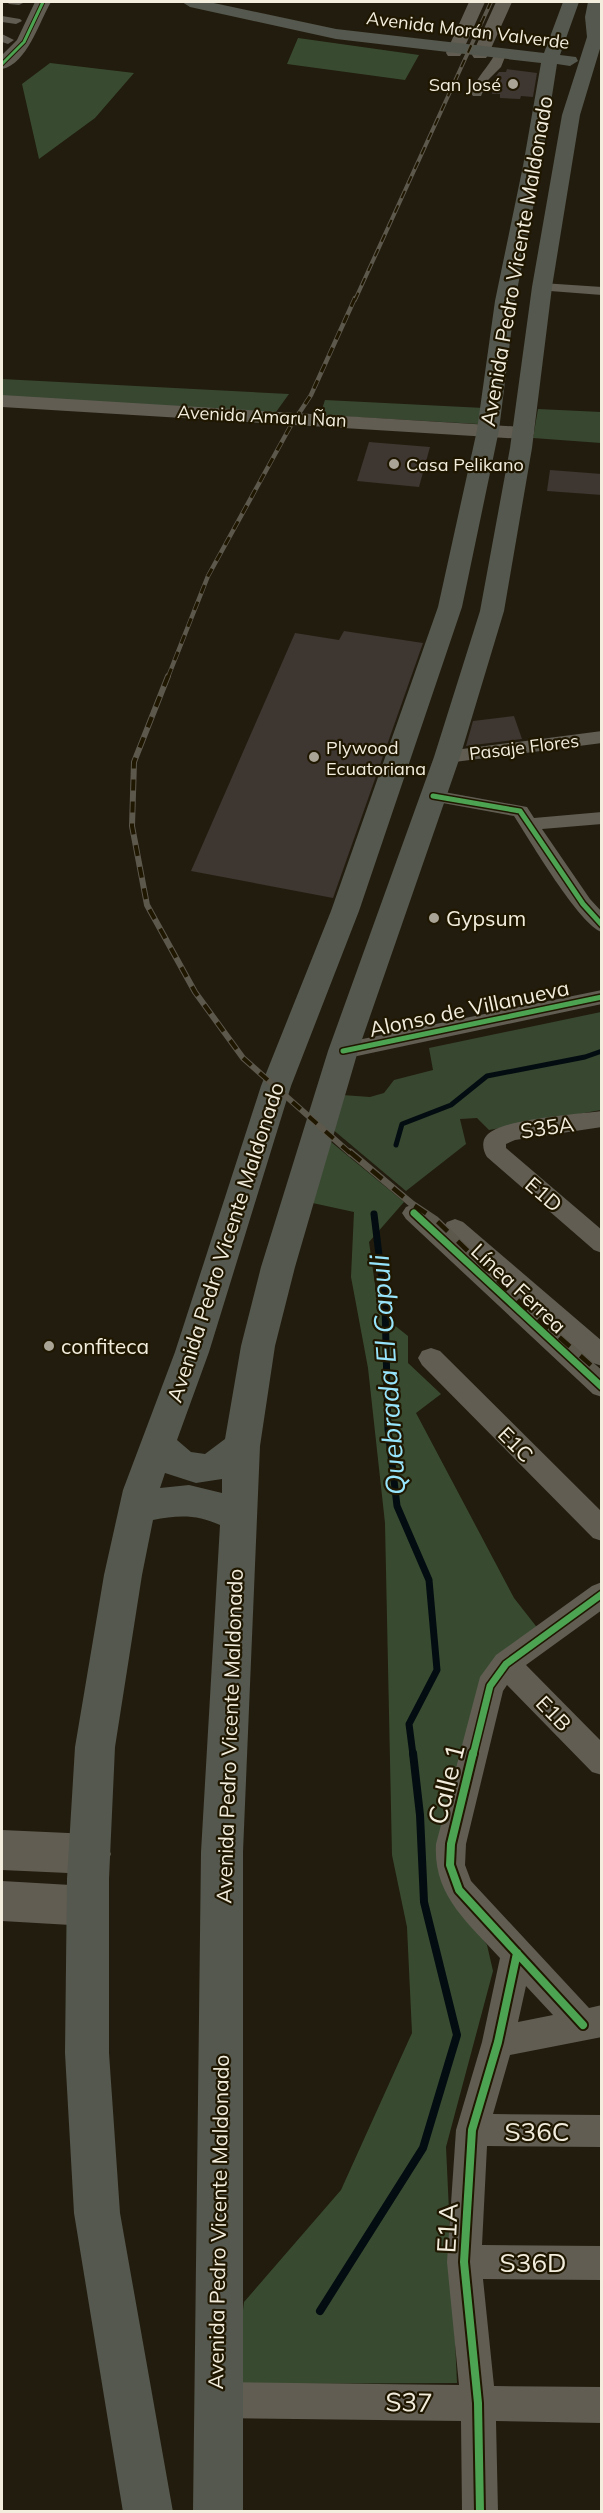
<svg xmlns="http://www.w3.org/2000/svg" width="603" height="2513" viewBox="0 0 603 2513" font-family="Mulish,sans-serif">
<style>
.green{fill:#384730}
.forest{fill:#384b30}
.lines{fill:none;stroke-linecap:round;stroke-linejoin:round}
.stream-far2{stroke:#030d11;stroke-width:5}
.stream-far1{stroke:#030d11;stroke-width:7}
.stream{stroke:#030d11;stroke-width:8}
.building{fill:#3e3631}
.street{fill:#615d52;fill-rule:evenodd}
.secondary{fill:#615d52;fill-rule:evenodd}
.primary{fill:#55584e;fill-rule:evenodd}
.rail-far3-casing{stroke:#5c584c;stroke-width:4}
.rail-far2-casing{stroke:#5c584c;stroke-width:4.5}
.rail-far1-casing{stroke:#5c584c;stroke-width:6}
.rail-casing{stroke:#5c584c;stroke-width:7}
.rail-far3{stroke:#201700;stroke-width:2;stroke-dasharray:8;stroke-linecap:butt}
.rail-far2{stroke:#201700;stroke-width:3;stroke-dasharray:9;stroke-linecap:butt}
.rail-far1{stroke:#201700;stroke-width:4;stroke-dasharray:11;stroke-linecap:butt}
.rail{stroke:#201700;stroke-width:4.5;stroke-dasharray:14;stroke-linecap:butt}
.cycleway-far3-casing{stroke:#201700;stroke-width:5}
.cycleway-far2-casing{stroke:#201700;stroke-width:8}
.cycleway-far1-casing{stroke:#201700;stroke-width:10}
.cycleway-casing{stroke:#201700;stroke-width:12}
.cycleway-far3{stroke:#4ca352;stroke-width:3}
.cycleway-far2{stroke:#4ca352;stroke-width:5}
.cycleway-far1{stroke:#4ca352;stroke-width:7}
.cycleway{stroke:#4ca352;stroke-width:8}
.poi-dot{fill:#a9a495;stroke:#201700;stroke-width:2}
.labels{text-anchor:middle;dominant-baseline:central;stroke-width:4.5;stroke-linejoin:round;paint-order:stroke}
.far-street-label{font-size:18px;fill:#f2eddd;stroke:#201700}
.far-poi-label{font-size:18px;fill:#f2eddd;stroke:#201700;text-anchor:start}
.street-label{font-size:21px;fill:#f2eddd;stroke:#201700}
.poi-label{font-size:21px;fill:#f2eddd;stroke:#201700;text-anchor:start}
.near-street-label{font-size:26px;fill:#f2eddd;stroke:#201700}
.near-water-label{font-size:27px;font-style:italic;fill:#97e5fc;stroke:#201700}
</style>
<rect width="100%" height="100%" fill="#221c0e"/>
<path class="green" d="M2 379 289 394 276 412 2 397Z
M325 400 484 408 478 424 320 415Z
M538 409 601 412V443L533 438Z
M601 1012V1110L489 1130 477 1118 460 1119 466 1144 406 1191 331 1128 342 1095 370 1097 384 1093 394 1080 433 1070 429 1048Z"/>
<path class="forest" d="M298 38 419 55 405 80 287 64Z
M50 63 134 73 95 118 39 159 22 84Z
M325 1137 404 1202 369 1242 379 1313 408 1336V1363L441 1394 416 1413 514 1598 539 1630 501 1657 452 1895 487 1945 493 1971 446 2147 457 2383 234 2384 244 2302 341 2190 412 2033 407 1927 392 1855 385 1523 368 1368 351 1277 354 1212 308 1202Z"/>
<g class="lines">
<path class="stream-far2" d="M396 1145 402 1124 451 1105 487 1076 585 1057 602 1051"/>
<path class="stream-far1" d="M374 1214 385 1304 388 1429 397 1506 429 1580 437 1670 409 1724 413 1755"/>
<path class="stream" d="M320 2311 423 2148 457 2035 424 1902 420 1815 413 1753"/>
</g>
<path class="building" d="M507 69 537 73 533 97 521 96 520 99 500 98V94H492L496 76 499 72H506Z
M369 442 430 447 419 487 357 481Z
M550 470 602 474V495L547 491Z
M344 631 423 643 333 898 191 871 295 633 339 640Z
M514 716 522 739 466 746 473 721Z"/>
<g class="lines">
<path class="street" d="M7 2H25L19 5 9 4Z
M2 16 20 19 22 21 16 24 2 22Z
M2 34 14 40 8 44 2 42Z
M499 53 505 57 501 67 488 80 481 96H473L471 93C477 76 487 69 495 54Z
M542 283 602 287V295L537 290 535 287Z
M602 731V743L447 763 440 761 438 757 440 753 447 751Z
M433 790 527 807 534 818 602 812V824L542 829 590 899 602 912V932C580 926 529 839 514 816L426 800 423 796 426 792Z
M602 990V1004L343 1059 335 1056 332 1051 335 1046 343 1043Z
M602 1111V1127L515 1140 506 1144V1148L602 1230V1253L594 1250 487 1157C483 1151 481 1141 487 1135 501 1119 578 1114 602 1111Z
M414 1204 422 1207 444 1227 447 1222 455 1219 463 1222 602 1341V1366L593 1363 583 1354 602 1371V1397L593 1394 406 1219 402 1213 406 1207Z
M431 1348 440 1351 602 1512V1541L593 1538 422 1365 418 1358 422 1351Z
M602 1582V1610L526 1665 602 1742V1775L592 1772 507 1685 503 1691 466 1844 465 1865 471 1881 589 2008 602 2005V2037L510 2055 493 2114 602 2115V2147L487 2146 482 2245 602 2246V2280L483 2279 494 2386 602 2387V2423L496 2421 498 2512H462L461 2421 217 2418 204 2413 199 2400 204 2387 217 2382 459 2385 447 2262 456 2130 482 2042 500 1958C468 1922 433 1896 436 1844L480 1677 496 1655 592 1586ZM526 1986 553 2015 518 2022Z"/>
<path class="secondary" d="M35 2H51C39 22 27 64 2 69V55L17 40Z
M469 2H485L462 53 460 56H448L446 53Z
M496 2H512L488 55 486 58H474L472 55Z
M2 395 523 427 531 428 534 433 531 438 523 439 2 407Z
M2 1830 90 1834 105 1840 111 1854 105 1868 90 1874 2 1870Z
M2 1881 88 1886 103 1892 109 1906 103 1920 88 1926 2 1921Z"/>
<path class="primary" d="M182 2H209L336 29 544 53 563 2H579L560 55 576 57 578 61 570 66 557 64 541 166 515 301 499 430 462 607 359 911 291 1086 209 1352 177 1440 191 1452 205 1454 225 1439 241 1346 261 1267 328 1051 434 757 480 611 510 448 532 287 562 115 587 37 585 17 588 2H602V42L580 115 552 287 532 448 504 611 460 757 358 1051 295 1267 275 1346 260 1446 243 1852V2512H193L201 1852 220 1525C197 1514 177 1515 153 1520L142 1575 115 1747 109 1879V2053L120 2213 173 2512H123L74 2213 65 2053 67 1879 75 1747 104 1575 123 1490 175 1352 261 1086 331 911 438 607 477 430 495 301 523 166 541 63 336 39 190 7ZM165 1473 196 1483 222 1479V1493L189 1485 160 1488Z"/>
<g class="rail-far3-casing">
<path id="rail-far3" d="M355 300 491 2"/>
</g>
<g class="rail-far2-casing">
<path id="rail-far2" d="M168 677 208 576 290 427 311 395 355 298"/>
</g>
<g class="rail-far1-casing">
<path id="rail-far1" d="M168 676 134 762 132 826 147 905 195 992 243 1058 351 1154"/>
</g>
<g class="rail-casing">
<path id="rail" d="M350 1152 412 1204 436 1220 523 1305 602 1375"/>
</g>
<use href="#rail-far3" class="rail-far3"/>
<use href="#rail-far2" class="rail-far2"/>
<use href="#rail-far1" class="rail-far1"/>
<use href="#rail" class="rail"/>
<g class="cycleway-far3-casing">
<path id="cycleway-far3" d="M2 64 24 42 43 2"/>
</g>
<g class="cycleway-far2-casing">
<path id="cycleway-far2" d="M433 796 520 811 583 904 602 925
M343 1051 602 997"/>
</g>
<g class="cycleway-far1-casing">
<path id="cycleway-far1" d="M414 1213 602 1387
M473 1755 490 1686 506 1664 602 1594"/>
</g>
<g class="cycleway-casing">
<path id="cycleway" d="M473 1753 451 1844 450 1865 459 1890 583 2025
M480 2512 478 2403 464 2262 472 2130 498 2042 517 1953"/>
</g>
<use href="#cycleway-far3" class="cycleway-far3"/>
<use href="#cycleway-far2" class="cycleway-far2"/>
<use href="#cycleway-far1" class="cycleway-far1"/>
<use href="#cycleway" class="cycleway"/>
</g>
<g class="poi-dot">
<circle cx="513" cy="84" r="6"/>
<circle cx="394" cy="464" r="6"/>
<circle cx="314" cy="757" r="6"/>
<circle cx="434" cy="918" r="6"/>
<circle cx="49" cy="1346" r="6"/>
</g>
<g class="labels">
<g class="far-street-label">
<text transform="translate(468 30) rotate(7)">Avenida Morán Valverde</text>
<text transform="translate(262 416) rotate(3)">Avenida Amaru Ñan</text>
<text transform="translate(524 747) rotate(-7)">Pasaje Flores</text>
</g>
<g class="far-poi-label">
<text x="501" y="84" text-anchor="end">San José</text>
<text x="406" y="464">Casa Pelikano</text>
<text x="326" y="747">Plywood<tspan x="326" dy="21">Ecuatoriana</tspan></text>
</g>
<g class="street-label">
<text transform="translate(516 261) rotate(-80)">Avenida Pedro Vicente Maldonado</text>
<text transform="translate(469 1008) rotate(-12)">Alonso de Villanueva</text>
<text transform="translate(547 1127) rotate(-8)">S35A</text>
<text transform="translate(544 1194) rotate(41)">E1D</text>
<text transform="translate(225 1242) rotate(-72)">Avenida Pedro Vicente Maldonado</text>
<text transform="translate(519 1288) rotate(43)">Línea Ferrea</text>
<text transform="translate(516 1444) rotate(45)">E1C</text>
<text transform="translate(554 1713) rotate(46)">E1B</text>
<text transform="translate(229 1736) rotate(-88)">Avenida Pedro Vicente Maldonado</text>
<text transform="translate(218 2222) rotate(-89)">Avenida Pedro Vicente Maldonado</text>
</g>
<g class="poi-label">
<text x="446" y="918">Gypsum</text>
<text x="61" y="1346">confiteca</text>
</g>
<g class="near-street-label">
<text transform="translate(446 1784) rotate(-76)">Calle 1</text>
<text x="537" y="2131">S36C</text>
<text transform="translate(447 2228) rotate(-87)">E1A</text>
<text x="533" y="2262">S36D</text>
<text transform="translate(409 2402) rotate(1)">S37</text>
</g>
<g class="near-water-label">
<text transform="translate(387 1375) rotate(-94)">Quebrada El Capuli</text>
</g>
</g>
<rect width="603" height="2513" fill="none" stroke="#f2eddd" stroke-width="6"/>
</svg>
